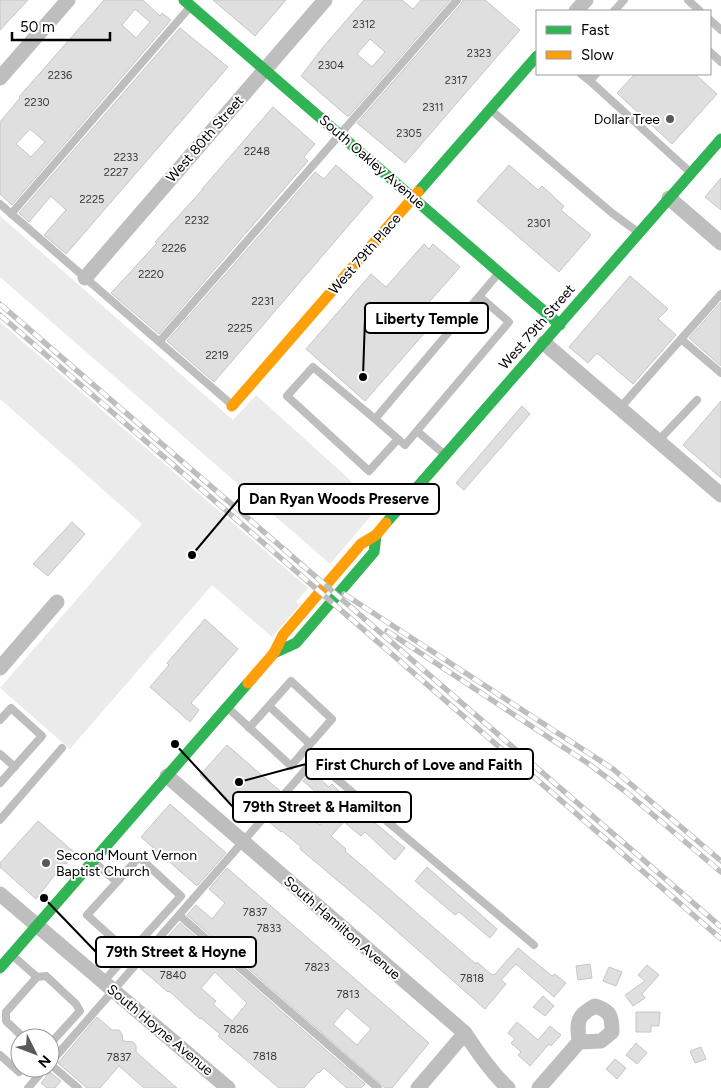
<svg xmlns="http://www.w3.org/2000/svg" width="721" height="1088" viewBox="0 0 721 1088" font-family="Figtree,sans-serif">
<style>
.green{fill:#ebebeb}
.building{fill:#dfdfdf;stroke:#c6c6c6;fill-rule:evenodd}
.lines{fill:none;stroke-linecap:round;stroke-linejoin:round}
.lane{stroke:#bebebe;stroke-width:8}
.street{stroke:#bebebe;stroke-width:15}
.fast{stroke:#30b455;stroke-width:11}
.slow{stroke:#ff9f0a;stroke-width:11}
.rail-casing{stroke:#bebebe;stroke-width:5.5}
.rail{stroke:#fff;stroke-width:4;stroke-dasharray:11;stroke-linecap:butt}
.poi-dot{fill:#595959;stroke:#fff;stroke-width:2}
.labels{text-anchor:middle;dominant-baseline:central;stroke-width:4;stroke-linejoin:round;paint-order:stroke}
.number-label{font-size:11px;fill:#383838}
.poi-label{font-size:14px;fill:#000;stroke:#fff;text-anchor:end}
.street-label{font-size:14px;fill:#000;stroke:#fff}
.leader{fill:none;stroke:#000;stroke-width:2}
.callout-dot{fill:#000;stroke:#fff;stroke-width:2}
.callout{fill:#fff;stroke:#000;stroke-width:2}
.callout-label{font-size:15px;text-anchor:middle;font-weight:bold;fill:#000}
</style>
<rect width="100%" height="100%" fill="#fff"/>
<path class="green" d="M0 216 233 420 256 395 347 477 375 511 330 564 0 277Z
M0 322 308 588 296 602 300 605 272 637 212 585 70 749 0 688 142 524 0 399Z"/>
<path class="building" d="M0 0H28L0 30Z
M104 0H143L160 16 162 13 171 20 12 205 0 194V122L20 98 19 97ZM135 9 150 22 136 38 122 25ZM30 129 45 142 31 157 16 144Z
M213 0H286L255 36Z
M364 0H402L413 9 421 0H450L349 116H347L301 76 324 46ZM370 39 385 52 372 67 357 54Z
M463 0H485L520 30 405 163 357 123 461 4Z
M180 28 228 67 66 254 44 235 66 210 51 196 29 222 19 213Z
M635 74H695L717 94 672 144 617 93Z
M273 107 315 144 304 157 308 161 159 334 111 293 157 243 155 242 203 189H202Z
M336 165 373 197 214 382 167 341 315 172 324 179Z
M509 165 538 190 542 186 564 206 561 210 591 235 559 272 477 201Z
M721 178V210L705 197Z
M424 244 429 249 433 244 460 267 423 309 436 320 365 401 306 349 371 274 386 287Z
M630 276 668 309 658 319 676 335 633 384 597 353 588 363 569 347Z
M721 302V366L689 338Z
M721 401V478L683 445Z
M522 406 530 414 464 490 456 483Z
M72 522 85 534 48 576 33 564Z
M205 619 238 649 191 703 199 710 190 722 150 687 169 665 167 663Z
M227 745 280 791 260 813 258 812 251 819 200 775Z
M312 772 329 787 332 784 351 803 405 848 395 860 365 832 361 836 344 822 331 836 346 849 345 851 476 964 477 962 492 975 495 974 518 948 552 976 555 974 566 983 554 997 516 964 501 980 506 984 485 1009 375 912 300 849 301 847 282 831 281 832 268 821 290 796 320 825 335 808 303 781Z
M170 804 226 853 197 886 141 837Z
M38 821 75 853 66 864 64 863 36 899 0 867V863Z
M427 867 497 929 490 938 459 912 455 915 415 881Z
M227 868 429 1043 392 1088H385L187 915 196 905 212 919 225 903 209 889ZM347 1008 371 1029 357 1045 333 1024Z
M180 923 365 1084 361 1088H347L324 1068 319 1073 318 1072 304 1088H279L218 1036 220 1034 201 1018 200 1019 169 991 168 992 140 968ZM215 972 247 1003 232 1021 213 1004 216 1001 201 988Z
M590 964 592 978 578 980 576 966Z
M647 965 659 975 642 994 645 998 633 1006 625 995 645 981 638 975Z
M609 967 622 972 616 986 603 981Z
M543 996 554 1006 545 1016 533 1007Z
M636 1012H660L659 1026H651V1032H636Z
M97 1017 112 1030H119L122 1034 123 1041 133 1042 136 1045V1052L177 1088H144L119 1066 100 1088H87L58 1063Z
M517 1022 538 1040 550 1026 561 1035 551 1046 549 1044 530 1066 518 1055 521 1052 511 1043 515 1039 508 1033Z
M636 1043 647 1053 637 1064 626 1055Z
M701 1047 706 1059 695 1063 690 1051Z
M615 1059 626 1068 617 1079 606 1069Z
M50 1072 61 1081 55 1088H47L41 1083Z"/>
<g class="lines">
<path class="lane" d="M688 0 700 11
M614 11 624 0
M710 20 721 30
M710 52 721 62
M581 74 590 81 596 74
M590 81 690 172
M492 111 612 213 639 233
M0 204 231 404
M11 214 190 7
M479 296 509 322 405 445 375 419 498 274
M681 339 721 373
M159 342 457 0
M620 408 721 294
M375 419 313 367 287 396 369 471 398 439
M417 431 444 454
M658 441 697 400
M269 706 310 744
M227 707 291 766 332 719 291 681 249 728
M0 720 11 708 42 736 0 783
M0 754 15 767
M0 820 62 748
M94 862 117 882 139 857 181 896 103 982
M117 882 87 915 129 953
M179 915 378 1088
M12 955 37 977 46 976 76 1004 80 1011 50 1044
M24 1038 6 1021V1012L37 977
M0 1055 19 1072
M50 1063 314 760 534 945
M50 1064 78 1088
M28 1088 45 1068"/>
<path class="street" d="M576 11 586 0
M0 78 68 0
M669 198 721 243
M85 278 325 0
M544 343 721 495
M0 668 57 602
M167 776 465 1033C478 1053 491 1072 508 1088
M0 894 228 1088
M595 1006C611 1011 612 1017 612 1032L601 1041 579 1042C577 1022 576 1016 595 1006Z
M418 1088 465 1033
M539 1088 579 1042"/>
<path class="fast" d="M184 0 560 325
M418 192 537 56
M386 523 721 139
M274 653 296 643 374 552 376 535
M0 968 248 683"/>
<path class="slow" d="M232 406 418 192
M248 683 274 653 283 635 361 544 376 535 386 523"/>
<g class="rail-casing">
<path id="rail" d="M0 304 721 927
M0 315 721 939
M344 594 613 769 721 861
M387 631 589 764 626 792 721 872"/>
</g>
<use href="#rail" class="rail"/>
</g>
<g class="poi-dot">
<circle cx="670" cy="119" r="5"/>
<circle cx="46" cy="863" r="5"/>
</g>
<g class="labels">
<g class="number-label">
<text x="364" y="24">2312</text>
<text x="479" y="53">2323</text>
<text x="331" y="65">2304</text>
<text x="60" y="75">2236</text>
<text x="456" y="80">2317</text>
<text x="37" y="102">2230</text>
<text x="433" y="107">2311</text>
<text x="409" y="133">2305</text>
<text x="257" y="151">2248</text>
<text x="126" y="157">2233</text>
<text x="116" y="172">2227</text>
<text x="92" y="199">2225</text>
<text x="197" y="220">2232</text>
<text x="539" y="223">2301</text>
<text x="174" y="248">2226</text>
<text x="151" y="274">2220</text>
<text x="263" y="301">2231</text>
<text x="240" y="328">2225</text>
<text x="217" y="355">2219</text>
<text x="255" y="912">7837</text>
<text x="269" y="928">7833</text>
<text x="317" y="967">7823</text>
<text x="173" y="975">7840</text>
<text x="472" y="978">7818</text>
<text x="348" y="994">7813</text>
<text x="236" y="1029">7826</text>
<text x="265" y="1056">7818</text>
<text x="119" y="1057">7837</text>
</g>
<g class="poi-label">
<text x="660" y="119">Dollar Tree</text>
<text x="56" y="855" text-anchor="start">Second Mount Vernon<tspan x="56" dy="16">Baptist Church</tspan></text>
</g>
<g class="street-label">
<text transform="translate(205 139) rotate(-49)">West 80th Street</text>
<text transform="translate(372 162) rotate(41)">South Oakley Avenue</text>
<text transform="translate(365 254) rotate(-49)">West 79th Place</text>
<text transform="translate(537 327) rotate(-49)">West 79th Street</text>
<text transform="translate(342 928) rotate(41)">South Hamilton Avenue</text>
<text transform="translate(160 1030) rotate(40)">South Hoyne Avenue</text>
</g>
</g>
<path class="leader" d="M363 377L365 318M192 555L239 499M239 782L306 764M175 744L233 807M44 898L96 952"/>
<g class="callout-dot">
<circle cx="363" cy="377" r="5"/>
<circle cx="192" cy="555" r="5"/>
<circle cx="239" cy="782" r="5"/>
<circle cx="175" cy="744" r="5"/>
<circle cx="44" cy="898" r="5"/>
</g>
<g class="callout">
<rect x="365" y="303" width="123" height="30" rx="5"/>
<rect x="239" y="484" width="200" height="30" rx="5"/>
<rect x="306" y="749" width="227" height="30" rx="5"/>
<rect x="233" y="792" width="178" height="30" rx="5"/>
<rect x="96" y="937" width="160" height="30" rx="5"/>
</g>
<g class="callout-label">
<text x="427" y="324">Liberty Temple</text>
<text x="339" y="504">Dan Ryan Woods Preserve</text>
<text x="419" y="770">First Church of Love and Faith</text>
<text x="322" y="812">79th Street &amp; Hamilton</text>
<text x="176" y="957">79th Street &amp; Hoyne</text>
</g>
<rect x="536" y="10" width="175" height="65" fill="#ffffff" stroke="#999999"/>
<rect x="546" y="26" width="25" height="8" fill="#30b455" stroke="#999999"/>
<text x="581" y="35" font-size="15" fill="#000000">Fast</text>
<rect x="546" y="51" width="25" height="8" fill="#ff9f0a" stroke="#999999"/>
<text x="581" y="60" font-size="15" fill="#000000">Slow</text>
<g transform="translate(35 1053) rotate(132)"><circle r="24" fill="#ffffff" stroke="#999999"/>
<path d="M0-4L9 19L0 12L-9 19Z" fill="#595959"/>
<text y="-8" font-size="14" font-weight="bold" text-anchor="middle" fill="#000000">N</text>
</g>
<path d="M12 32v8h98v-8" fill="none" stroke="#000000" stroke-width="2.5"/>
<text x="20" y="32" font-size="15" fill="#000000" stroke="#ffffff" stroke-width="4" paint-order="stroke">50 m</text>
</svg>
